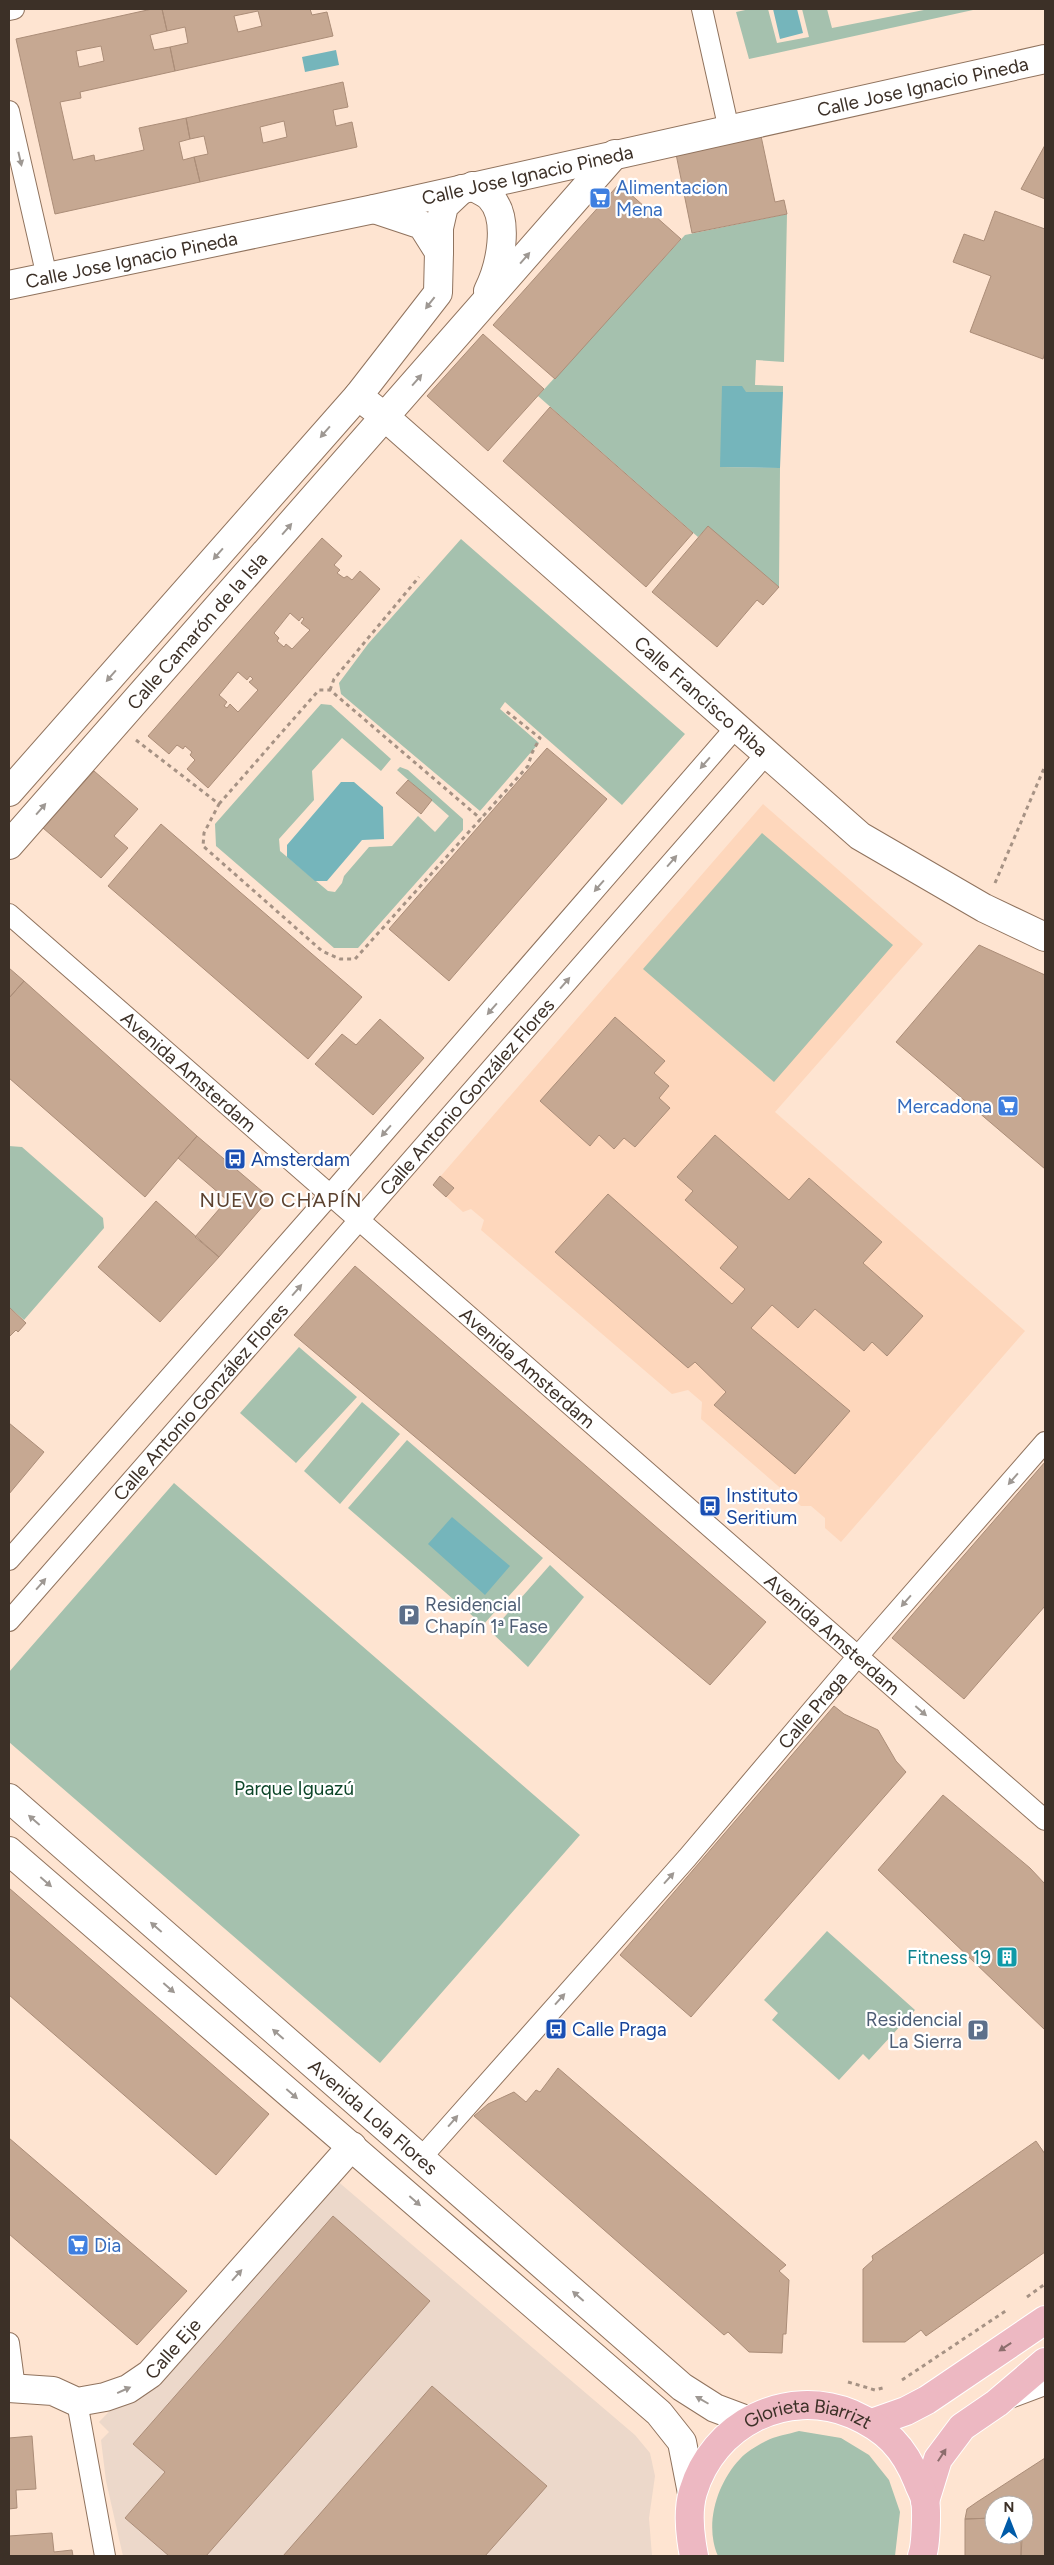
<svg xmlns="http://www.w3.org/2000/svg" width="1054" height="2565" viewBox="0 0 1054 2565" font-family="Figtree,sans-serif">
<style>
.built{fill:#fed7bc}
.industrial{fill:#ecd8ca}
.green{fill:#a5c1ae}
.water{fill:#75b5bb}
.building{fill:#c6a892;stroke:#ab8d78;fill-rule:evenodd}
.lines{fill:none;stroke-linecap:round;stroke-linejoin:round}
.street-casing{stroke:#90735e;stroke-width:22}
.secondary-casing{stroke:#90735e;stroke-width:30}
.primary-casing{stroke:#fff;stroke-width:30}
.path{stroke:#a69284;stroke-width:3;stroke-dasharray:4 4;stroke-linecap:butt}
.street{stroke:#fff;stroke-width:20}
.secondary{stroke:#fff;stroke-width:28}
.primary{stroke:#edb8c2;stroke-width:28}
.oneway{fill:#9e9893}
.oneway2{fill:#8c6d6d}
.labels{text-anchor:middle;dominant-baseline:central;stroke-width:4.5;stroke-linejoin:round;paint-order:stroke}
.street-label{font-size:19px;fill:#3c3027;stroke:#fff}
.shop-label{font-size:19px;fill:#366cbe;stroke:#fff;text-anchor:start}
.transit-label{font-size:19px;fill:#164399;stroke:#fff;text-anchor:start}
.service-label{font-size:19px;fill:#4e5e75;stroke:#fff;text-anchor:start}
.park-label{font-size:19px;fill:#0d4629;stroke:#fff}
.culture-label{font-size:19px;fill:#0d838f;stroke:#fff;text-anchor:end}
.neighbourhood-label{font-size:20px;letter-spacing:1px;fill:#5c422f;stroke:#fff}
</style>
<rect width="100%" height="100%" fill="#fee4d1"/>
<path class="built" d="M763 804 923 944 775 1112 1025 1331 841 1542 825 1528V1518L811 1506H801L701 1419 702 1402 688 1390 672 1394 481 1230 484 1220 471 1209 463 1212 433 1185Z"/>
<path class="industrial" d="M335 2179 635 2435 650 2453 655 2476 649 2518 652 2556H123L106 2481 101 2440 109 2432 99 2422Z"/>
<path class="green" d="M750 9H768L777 43 809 37 802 9H827L832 28 929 9 973 10 749 59 736 12Z
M787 214 784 362 756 360 755 385 783 386V392H746L720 467 780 468 779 587 708 527 698 537 538 396 685 235Z
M461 539 685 734 622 805 505 702 500 709 539 743 480 811 341 694 339 683 368 644Z
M321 704 331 705 391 759 381 771 342 738 312 771 314 800 279 839 280 851 328 891 335 892 342 883 344 876 369 847 392 846 418 816 435 832 449 816 397 770 400 767 408 770 463 819V830L358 948H334L216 846 215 824Z
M762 833 893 945 774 1082 643 969Z
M9 1146 22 1147 103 1218 104 1228 24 1320 9 1307Z
M299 1347 357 1397 296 1463 240 1413Z
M362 1402 400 1434 340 1504 304 1471Z
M407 1440 543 1558 483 1625 348 1508Z
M174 1483 580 1835 380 2063 9 1742V1672Z
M550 1565 584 1597 528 1667 491 1632Z
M827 1931 915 2010 869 2060 863 2054 839 2080 772 2020 778 2013 764 2000Z
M799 2431 841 2438 869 2455 889 2480 900 2512 895 2556H718C704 2525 717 2483 740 2459 746 2452 757 2446 766 2441 775 2436 789 2434 799 2431Z"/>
<path class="water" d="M773 9H797L803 33 780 39Z
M336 50 339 65 305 72 302 57Z
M722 386H742L746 392H783L780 468 720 467Z
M341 782H354L383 807 384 839 362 840 327 881H315L287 857V845Z
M452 1517 510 1566 485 1595 428 1544Z"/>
<path class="building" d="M152 9H162L167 31 150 35 154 50 170 47 175 71 80 92 81 98 60 102 73 160 94 155 95 161 144 150 139 128 186 118 190 139 179 142 183 160 194 157 200 182 55 214 16 39ZM101 46 104 61 79 67 76 51Z
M162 9H310L312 15 327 12 333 36 175 71 170 47 188 43 185 27 167 31ZM258 11 262 26 238 32 234 16Z
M343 82 348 107 333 110 336 126 352 122 357 147 200 182 194 157 208 154 204 136 190 139 186 118ZM284 121 287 137 263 143 260 127Z
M761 136 775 202 784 200 787 214 692 233 676 154Z
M1045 145V199L1021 189Z
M619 184 681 239 555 379 493 325Z
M995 211 1045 229V352L1043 359 970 332 991 276 953 262 964 234 984 241Z
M483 334 544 389 488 451 427 396Z
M550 407 693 533 646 587 503 461Z
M708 526 779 587 763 605 757 600 717 647 652 592Z
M322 538 342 556 334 565 340 570 337 573 344 578 347 576 352 580 360 571 380 589 208 788 187 769 195 760 190 755 192 752 185 746 183 749 177 745 169 754 148 736ZM290 613 299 621 302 617 304 619 301 623 310 630 292 649 286 644 284 647 277 641 279 638 274 633ZM238 672 247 680 250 676 253 679 249 682 258 690 238 712 230 704 227 708 224 706 227 702 219 695Z
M547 748 607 799 449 981 389 929Z
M94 771 138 809 114 836 128 848 101 878 43 828Z
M408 780 432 800 421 814 396 793Z
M161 824 362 997 308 1059 108 886Z
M979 945 1045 975V1169L896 1042Z
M9 968 24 981 9 998Z
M24 981 197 1136 145 1197 9 1078V998Z
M615 1017 665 1061 654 1073 669 1086 659 1098 670 1108 635 1147 624 1138 614 1149 599 1135 590 1146 540 1101Z
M380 1019 424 1058 373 1115 315 1064 342 1034 356 1045Z
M715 1135 789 1200 809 1178 882 1242 863 1263 923 1316 887 1356 872 1342 864 1351 815 1309 798 1328 772 1305 751 1328 850 1411 795 1474 714 1405 726 1392 695 1362 688 1368 555 1252 608 1194 732 1304 745 1289 720 1268 738 1247 685 1200 693 1191 677 1177Z
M197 1136 270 1198 219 1257 195 1237 227 1200 178 1158Z
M440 1176 454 1188 446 1197 433 1185Z
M156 1201 219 1257 160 1322 98 1267Z
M355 1266 766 1622 710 1685 294 1335Z
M9 1307 26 1323 18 1332 16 1330 9 1337Z
M9 1423 44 1452 9 1494Z
M1045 1462V1606L964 1699 892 1638Z
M834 1706 844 1714 878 1730 896 1761 906 1772 691 2017 620 1955Z
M943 1795 1030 1868 1045 1884V2030L878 1870Z
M9 1888 269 2114 216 2175 9 1995Z
M558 2068 786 2265 779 2271 789 2280 786 2334H783L782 2353 749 2352 728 2332 724 2335 474 2116 488 2104 514 2092 526 2102 536 2090 540 2092Z
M9 2138 187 2291 137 2345 9 2234Z
M1036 2141 1045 2154V2252L926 2336 921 2330 905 2342H863V2269L873 2260 872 2256Z
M333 2216 430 2301 206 2556H169L125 2518 165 2472 133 2444Z
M432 2386 547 2486 485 2556H283Z
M32 2436 36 2489 16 2490 17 2508 9 2509V2438Z
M1045 2458V2556H1021L1024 2505H994V2518L965 2519 967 2509 977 2502Z
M994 2518V2535H1021V2556H965V2519Z
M52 2533 54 2552 72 2550 73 2556H9V2536Z"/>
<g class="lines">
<g class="street-casing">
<g id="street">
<path d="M702 9 729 130"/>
<path d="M9 10 14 9"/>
<path d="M9 111 47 277"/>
<path id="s1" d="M9 914 1045 1820"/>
<path d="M9 1560 330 1195 737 726"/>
<path id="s2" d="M9 1621 767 753"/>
<path id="s3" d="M421 2158 687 1858 858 1656 1045 1442"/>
<path d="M9 2343 15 2388"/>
<path d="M1010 2398 1045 2385"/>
<path d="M77 2402 105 2556"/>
</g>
</g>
<g class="secondary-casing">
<g id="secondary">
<path d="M473 186C478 190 486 193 490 197 511 219 500 267 488 291"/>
<path d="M439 252V228L444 206 462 189"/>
<path id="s4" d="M9 285 374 209 1045 59"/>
<path id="s5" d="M358 396 385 417 860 836 984 908 1045 937"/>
<path d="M9 792 358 396 438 293 439 252 422 225 374 209"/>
<path id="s6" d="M9 845 615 154"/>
<path id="s7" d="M9 1798 682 2387 715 2408 747 2420"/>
<path d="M9 1851 659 2413 682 2442 692 2493"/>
<path id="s8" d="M9 2388 53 2391 77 2402 105 2397 128 2389 150 2374 352 2146"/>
</g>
</g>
<g class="primary-casing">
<g id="primary">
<path d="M872 2423 906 2411 927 2400 1045 2320"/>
<path d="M925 2501 938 2459 962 2427 997 2403 1045 2362"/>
<path id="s9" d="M694 2556C690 2536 687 2512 693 2492 713 2424 786 2387 852 2414 886 2429 904 2447 918 2482 920 2488 924 2494 925 2500 927 2510 926 2546 922 2556"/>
</g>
</g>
<path class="path" d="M330 690 334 679 419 577
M136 740 219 804 204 833 203 846 322 951 340 959H355L528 766 532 753 540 738 506 711
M219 804 319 690H330L481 819
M995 883 1045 766
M1027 2297 1045 2284
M902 2380 1007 2310
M848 2382 875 2390 886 2387"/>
<use href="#street" class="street"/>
<use href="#secondary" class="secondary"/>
<use href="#primary" class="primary"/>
</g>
<defs><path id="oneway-solid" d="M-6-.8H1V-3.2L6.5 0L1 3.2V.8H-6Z" transform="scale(1.25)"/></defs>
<g class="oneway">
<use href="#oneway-solid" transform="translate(20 159) rotate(77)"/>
<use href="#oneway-solid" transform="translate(525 258) rotate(-49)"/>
<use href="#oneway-solid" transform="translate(430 303) rotate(128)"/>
<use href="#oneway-solid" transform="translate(417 380) rotate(-49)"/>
<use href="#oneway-solid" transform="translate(325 432) rotate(131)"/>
<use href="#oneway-solid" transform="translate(287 529) rotate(-49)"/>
<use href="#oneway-solid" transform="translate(218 554) rotate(131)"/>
<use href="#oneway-solid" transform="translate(111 676) rotate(131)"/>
<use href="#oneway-solid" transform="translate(705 763) rotate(131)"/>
<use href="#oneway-solid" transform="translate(41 809) rotate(-49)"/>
<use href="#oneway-solid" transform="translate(672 861) rotate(-49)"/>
<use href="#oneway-solid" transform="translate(599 886) rotate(131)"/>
<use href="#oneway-solid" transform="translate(565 983) rotate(-49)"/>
<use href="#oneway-solid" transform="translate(492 1009) rotate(131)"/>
<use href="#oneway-solid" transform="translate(386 1131) rotate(131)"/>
<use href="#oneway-solid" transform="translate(297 1290) rotate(-49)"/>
<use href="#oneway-solid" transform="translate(1013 1479) rotate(131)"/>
<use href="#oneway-solid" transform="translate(41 1584) rotate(-49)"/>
<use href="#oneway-solid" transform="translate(906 1601) rotate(131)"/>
<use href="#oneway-solid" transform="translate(921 1711) rotate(41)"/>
<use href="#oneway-solid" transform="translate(34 1820) rotate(-139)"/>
<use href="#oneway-solid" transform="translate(669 1878) rotate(-48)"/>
<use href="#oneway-solid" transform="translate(46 1882) rotate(41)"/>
<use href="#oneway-solid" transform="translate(156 1927) rotate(-139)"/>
<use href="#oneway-solid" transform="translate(169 1988) rotate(41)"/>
<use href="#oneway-solid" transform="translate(560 1999) rotate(-48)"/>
<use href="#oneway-solid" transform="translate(278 2034) rotate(-139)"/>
<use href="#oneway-solid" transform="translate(292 2094) rotate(41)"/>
<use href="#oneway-solid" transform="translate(453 2121) rotate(-49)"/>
<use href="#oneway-solid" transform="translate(415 2201) rotate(41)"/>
<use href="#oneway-solid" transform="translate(237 2275) rotate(-48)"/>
<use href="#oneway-solid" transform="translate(578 2296) rotate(-139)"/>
<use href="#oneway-solid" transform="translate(124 2390) rotate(-24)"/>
<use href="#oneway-solid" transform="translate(702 2400) rotate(-150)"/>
</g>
<g class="oneway2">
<use href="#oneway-solid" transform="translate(1005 2347) rotate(146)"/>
<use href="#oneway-solid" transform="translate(942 2455) rotate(-57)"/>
</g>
<defs>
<g id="supermarket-square" transform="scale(1.125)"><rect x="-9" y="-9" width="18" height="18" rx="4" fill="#3f7fe0" stroke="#fff"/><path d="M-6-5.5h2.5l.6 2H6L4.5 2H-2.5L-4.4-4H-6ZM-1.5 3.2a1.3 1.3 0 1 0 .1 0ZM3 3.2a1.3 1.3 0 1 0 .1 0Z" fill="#fff"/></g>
<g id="bus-square" transform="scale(1.125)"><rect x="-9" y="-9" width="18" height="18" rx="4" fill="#1a4fb4" stroke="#fff"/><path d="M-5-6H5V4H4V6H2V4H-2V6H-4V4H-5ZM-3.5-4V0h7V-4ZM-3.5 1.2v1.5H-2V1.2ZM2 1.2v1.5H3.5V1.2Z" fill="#fff"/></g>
<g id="parking-square" transform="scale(1.125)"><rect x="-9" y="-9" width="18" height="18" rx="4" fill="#5c6f8a" stroke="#fff"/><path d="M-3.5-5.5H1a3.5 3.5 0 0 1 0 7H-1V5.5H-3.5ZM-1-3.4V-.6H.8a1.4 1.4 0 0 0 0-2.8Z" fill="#fff"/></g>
<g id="building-square" transform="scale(1.125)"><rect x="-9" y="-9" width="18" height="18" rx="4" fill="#0f9aa8" stroke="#fff"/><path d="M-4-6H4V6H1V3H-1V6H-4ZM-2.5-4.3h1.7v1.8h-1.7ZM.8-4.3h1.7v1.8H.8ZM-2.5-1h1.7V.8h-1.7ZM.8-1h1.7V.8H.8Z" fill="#fff"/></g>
</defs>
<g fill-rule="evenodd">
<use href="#supermarket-square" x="600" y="198"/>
<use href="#supermarket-square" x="1008" y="1106"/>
<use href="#bus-square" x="235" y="1159"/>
<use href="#bus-square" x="710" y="1506"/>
<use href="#parking-square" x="409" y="1615"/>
<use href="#building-square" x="1007" y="1957"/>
<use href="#bus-square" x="556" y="2029"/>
<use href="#parking-square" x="978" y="2030"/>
<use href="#supermarket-square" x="78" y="2245"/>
</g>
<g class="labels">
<g class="street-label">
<text stroke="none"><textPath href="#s4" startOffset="935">Calle Jose Ignacio Pineda</textPath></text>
<text stroke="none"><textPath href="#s4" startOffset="530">Calle Jose Ignacio Pineda</textPath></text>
<text stroke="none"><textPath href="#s4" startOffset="125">Calle Jose Ignacio Pineda</textPath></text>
<text stroke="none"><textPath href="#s6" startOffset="285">Calle Camarón de la Isla</textPath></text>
<text stroke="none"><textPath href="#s5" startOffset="456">Calle Francisco Riba</textPath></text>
<text stroke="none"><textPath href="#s1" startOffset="239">Avenida Amsterdam</textPath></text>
<text stroke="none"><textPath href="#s2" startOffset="696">Calle Antonio González Flores</textPath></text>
<text stroke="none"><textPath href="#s1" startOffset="689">Avenida Amsterdam</textPath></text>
<text stroke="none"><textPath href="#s2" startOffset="291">Calle Antonio González Flores</textPath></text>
<text stroke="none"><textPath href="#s1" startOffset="1094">Avenida Amsterdam</textPath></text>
<text stroke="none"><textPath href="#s3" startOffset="595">Calle Praga</textPath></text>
<text stroke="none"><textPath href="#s7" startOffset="484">Avenida Lola Flores</textPath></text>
<text stroke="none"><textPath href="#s8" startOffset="184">Calle Eje</textPath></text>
<text stroke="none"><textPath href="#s9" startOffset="219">Glorieta Biarrizt</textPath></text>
</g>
<g class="shop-label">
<text x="616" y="187">Alimentacion<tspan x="616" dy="22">Mena</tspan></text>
<text x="992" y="1106" text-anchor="end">Mercadona</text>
<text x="94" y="2245">Dia</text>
</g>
<g class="transit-label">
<text x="251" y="1159">Amsterdam</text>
<text x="726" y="1495">Instituto<tspan x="726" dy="22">Seritium</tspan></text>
<text x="572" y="2029">Calle Praga</text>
</g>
<g class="service-label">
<text x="425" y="1604">Residencial<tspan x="425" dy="22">Chapín 1ª Fase</tspan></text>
<text x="962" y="2019" text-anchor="end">Residencial<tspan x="962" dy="22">La Sierra</tspan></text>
</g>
<g class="park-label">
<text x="294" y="1788">Parque Iguazú</text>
</g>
<g class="culture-label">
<text x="991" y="1957">Fitness 19</text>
</g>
<g class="neighbourhood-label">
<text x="281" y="1200">NUEVO CHAPÍN</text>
</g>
</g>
<rect width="1054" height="2565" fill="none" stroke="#3c3027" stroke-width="20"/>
<g transform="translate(1009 2520)"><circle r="24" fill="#ffffff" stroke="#b1aca9"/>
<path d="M0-4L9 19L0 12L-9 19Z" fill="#005ba8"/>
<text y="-8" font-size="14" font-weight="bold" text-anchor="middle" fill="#3c3027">N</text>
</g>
</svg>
